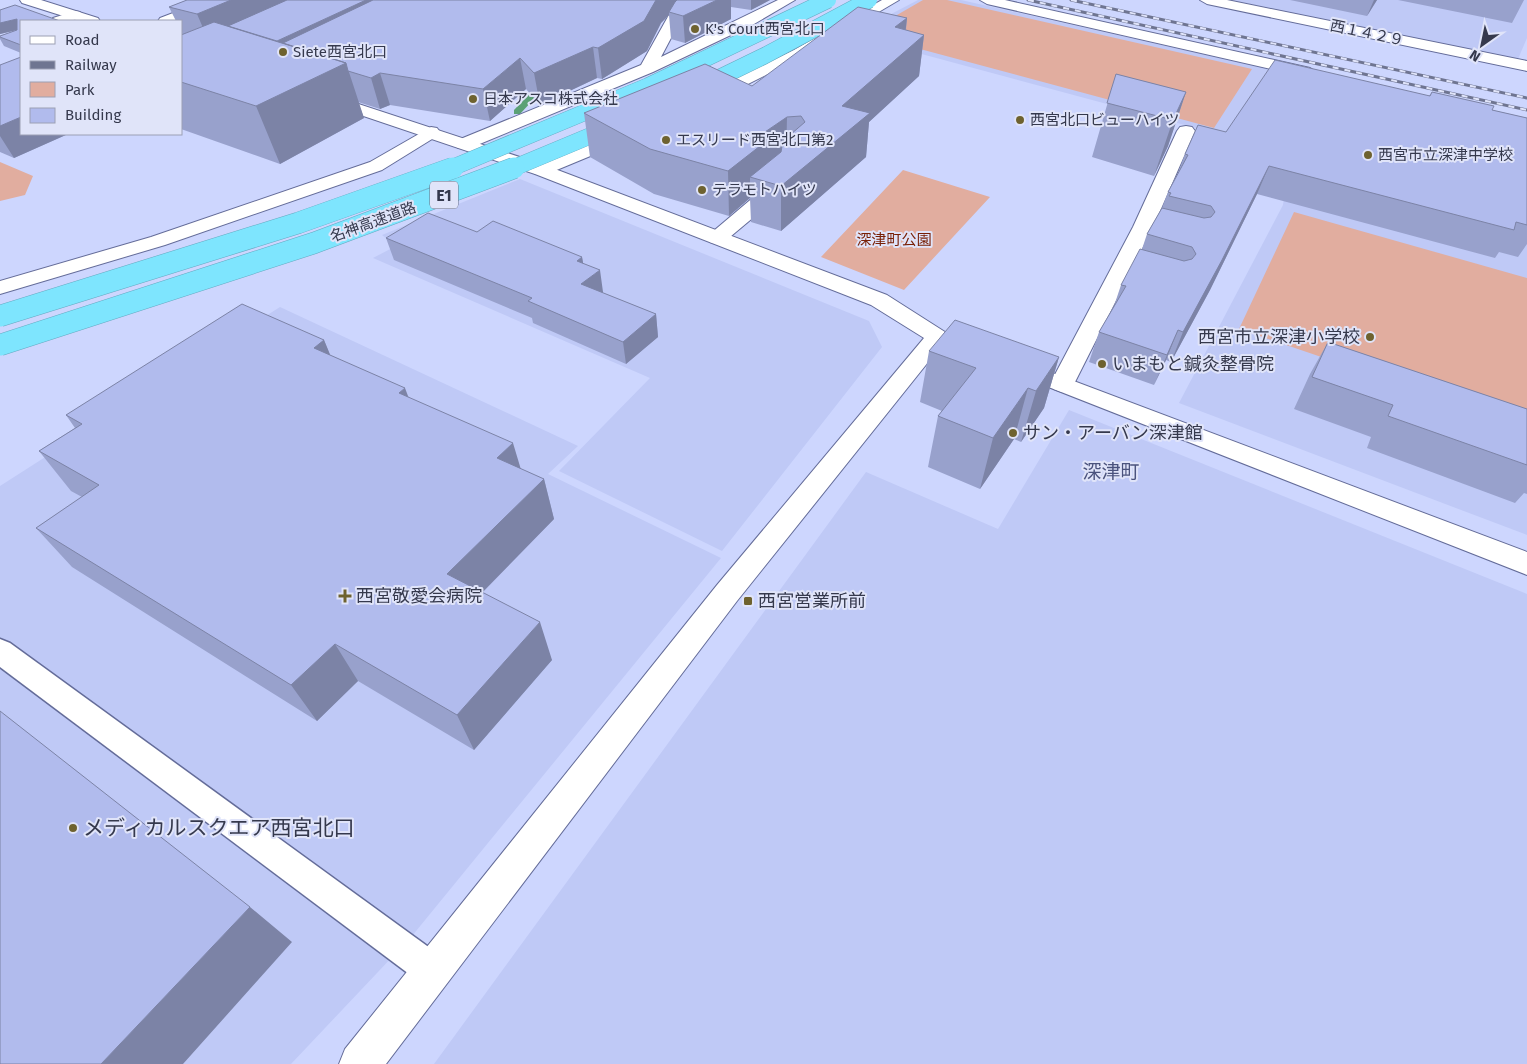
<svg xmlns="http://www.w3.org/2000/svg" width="1527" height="1064" viewBox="0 0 1527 1064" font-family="'Fira Sans','Noto Sans JP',sans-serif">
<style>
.built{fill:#bfc9f6}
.green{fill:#e1ad9f}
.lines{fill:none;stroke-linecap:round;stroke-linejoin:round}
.stream{fill:#5ba176;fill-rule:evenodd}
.lane-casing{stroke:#646c99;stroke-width:3}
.street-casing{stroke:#646c99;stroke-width:2}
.secondary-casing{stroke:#646c99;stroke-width:2}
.lane{fill:#fff;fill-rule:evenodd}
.street{fill:#fff;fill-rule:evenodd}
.secondary{fill:#fff;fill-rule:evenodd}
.rail-casing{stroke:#6f7591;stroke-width:3}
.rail{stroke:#e0e4f9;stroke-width:2;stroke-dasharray:6;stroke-linecap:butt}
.highway-bridge-far1-casing{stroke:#64a9c0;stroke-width:17;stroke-linecap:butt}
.highway-bridge-casing{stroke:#64a9c0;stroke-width:22;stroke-linecap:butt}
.highway-bridge-far1{stroke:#7ee5fe;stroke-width:16}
.highway-bridge{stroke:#7ee5fe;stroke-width:21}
.wall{fill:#98a1cc}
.shaded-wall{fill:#7c83a6}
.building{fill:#b1bbed;stroke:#7c83a6}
.poi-dot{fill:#6e622f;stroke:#e0e4f9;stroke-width:2}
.labels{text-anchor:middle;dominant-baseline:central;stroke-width:4;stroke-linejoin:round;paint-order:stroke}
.far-poi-label{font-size:15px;fill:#35394d;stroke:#e0e4f9;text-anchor:start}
.far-street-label{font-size:15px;fill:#35394d;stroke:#e0e4f9}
.far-park-label{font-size:15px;fill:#782006;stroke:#e0e4f9}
.shield{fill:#e0e4f9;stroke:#686c81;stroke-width:1}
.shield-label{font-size:16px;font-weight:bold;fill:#35394d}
.poi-label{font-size:18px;fill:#35394d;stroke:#e0e4f9;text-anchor:start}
.neighbourhood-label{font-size:19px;fill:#4b537d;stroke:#e0e4f9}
.near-poi-label{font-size:21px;fill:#35394d;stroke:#e0e4f9;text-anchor:start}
</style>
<rect width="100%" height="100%" fill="#cdd6fe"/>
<path class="built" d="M918 0H961L1527 127V535L1179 403 1283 205 1284 198 1222 135 851 35Z
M1230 0H1527V38L1518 59Z
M520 179 869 321 882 347 722 551 559 471 650 378 373 258 396 246 382 235Z
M280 307 578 446 548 474 721 558 412 936 291 1064H0V486Z
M1069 410 1527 594V1064H434L866 472 998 529Z"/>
<path class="green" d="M923 0H947L1252 69 1214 128 864 34Z
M0 162 33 176 25 195 0 201Z
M903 170 990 197 904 290 821 257Z
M1294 212 1527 278V427L1239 329Z"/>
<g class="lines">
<path class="stream" d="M540 83 547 85 520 114H514V110Z"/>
<g class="lane-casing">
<path id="lane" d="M0 639 10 643 445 959 451 971 445 983 433 989 421 983 0 667Z"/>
</g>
<g class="street-casing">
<path id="street" d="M207 0H226L224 3 177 21H158L160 18Z
M778 0H795L754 24 653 72 470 148H458L455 144 458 140 641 65 670 13 699 2 706 6 681 19 661 57Z
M882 0H899L804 56 714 101H702L700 98 702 95 794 50Z
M980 0H1005L1310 68 1318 73 1310 78 987 4Z
M75 11 80 12 82 15C74 23 61 22 51 21L53 18Z
M1186 126 1192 127 1195 131 1153 227 1074 384 1070 389 1062 392 1054 389 1050 384 1133 227 1177 131 1180 127Z
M431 127 437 128 440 132 437 136 382 170 165 245 0 294V281L151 237 370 162Z
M623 131 629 132 632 136 629 140 547 174H535L532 170 535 166Z
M771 177 778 179 781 192 779 196 724 242 717 244 710 242 707 238 710 234 762 190V183L764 179Z"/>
</g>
<g class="secondary-casing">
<path id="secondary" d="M20 0H41L98 18 100 21H79L22 3Z
M1200 0H1227L1527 61V71L1207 4Z
M325 93 547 166 887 295 945 332 983 346 986 351 983 356 975 358 941 346 737 601 386 1064H339L345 1049 717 585 924 338 871 305 535 174 319 101 317 98Z
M1018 360 1527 552V575L1010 372 1006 367 1010 362Z"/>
</g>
<use href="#lane" class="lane"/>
<use href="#street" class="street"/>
<use href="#secondary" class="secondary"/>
<g class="rail-casing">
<path id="rail" d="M1028 0 1527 110
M1071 0 1527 98"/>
</g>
<use href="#rail" class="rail"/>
<g class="highway-bridge-far1-casing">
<path id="highway-bridge-far1" d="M692 91 764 56 869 0
M449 169 648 86 828 0
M511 169 621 123"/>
</g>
<g class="highway-bridge-casing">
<path id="highway-bridge" d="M0 316 298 223 453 168
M0 345 314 243 514 168"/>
</g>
<use href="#highway-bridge-far1" class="highway-bridge-far1"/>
<use href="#highway-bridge" class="highway-bridge"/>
</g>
<path class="wall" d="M187 0H770L751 10 731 7V19L685 43 671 39 669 15 661 23 647 51 602 79 597 78 540 105 526 89 490 121 390 105 380 109 358 102 364 118 280 164 181 129V21H176L169 7Z
M1290 0H1377L1367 16Z
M1398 0H1524L1512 23Z
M0 10 21 21V53L4 46 0 39V36L17 30 0 34Z
M907 18 906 30 924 35 919 76 869 122 866 157 781 231 751 222 750 198 729 216 654 194 590 157 584 113 752 86Z
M0 65 21 134H68L14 158 0 152Z
M1116 74 1186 92 1168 146 1154 176 1092 157Z
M1432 92 1492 110 1527 118V244L1518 257 1499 252 1495 258 1257 194 1210 290 1171 362 1166 360 1154 385 1089 362 1099 332 1114 306 1121 285 1142 249 1147 234 1162 208 1168 192 1178 173 1185 154 1226 132 1429 96Z
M477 232 582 257 583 263 603 292 602 293 656 314 658 337 626 364 533 323 532 318 394 260 386 238Z
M324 340 330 355 408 397 520 469 544 479 554 519 483 592 552 660 474 750 358 681 317 721 72 567 36 528 82 497 71 491 39 451 75 428 66 415Z
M1328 342 1527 409V494L1524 493 1515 503 1367 448 1371 437 1294 409 1310 374Z
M929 351 1059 357 1044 408 1021 442 1014 439 980 489 928 467 938 416 942 411 920 402Z"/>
<path class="shaded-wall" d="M231 0H310L210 44 197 14Z
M366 0H377L300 55 258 50Z
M656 0H701L669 12V15L661 23 647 51 602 79 598 48Z
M717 0H731V19L685 43 683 16Z
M751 0H770L751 10Z
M1374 0H1377L1367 16Z
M907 18 903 53 924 35 919 76 869 122 866 157 781 231V186L842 106 895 27Z
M17 19 21 29 0 34V23Z
M593 47 597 78 540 105 534 73Z
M520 58 526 89 490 121 483 89Z
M346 63 364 118 280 164 256 106Z
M380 73 390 105 380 109 371 78Z
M1186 92 1168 146 1154 176 1173 120Z
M21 117V134H68L14 158 0 136V126Z
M787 117 786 160 750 177V198L729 216 728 171 759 139 762 134Z
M1269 166 1257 194 1210 290 1171 362 1183 332Z
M582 257 586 279 577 261Z
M600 270 603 292 584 306 581 284Z
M656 314 658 337 626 364 623 342Z
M1178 330 1166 360 1154 385 1167 355Z
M324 340 341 381 314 348Z
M1059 357 1044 408 1021 442 1036 391Z
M405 388 420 428 399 393Z
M1028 388 1014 439 980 489 993 438Z
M513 443 525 483 497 458Z
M544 479 554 519 463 612 447 574Z
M540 622 552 660 474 750 457 715Z
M335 644 358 681 317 721 291 685Z
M250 907 292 942 183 1064H101Z"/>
<path class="building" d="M187 0H231L197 14 169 7Z
M287 0H366L277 41 228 26Z
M373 0H656L644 21 598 48 593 47 534 73 520 58 483 89 380 73 371 78 348 71 346 63 283 43Z
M677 0H717L683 16 669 12 675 2Z
M15 5 60 21H21V45L0 37V36L17 30V19L0 23V10Z
M858 7 907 18 895 27 924 35 842 106 870 113 781 186 750 177 781 152 783 141 805 122 801 116 787 117 762 134 759 139 760 146 728 171 650 149 584 113 705 64 752 86Z
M214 22 346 63 256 106 181 82V35Z
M21 57V117L0 126V65Z
M1275 60 1430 96 1432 92 1494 106 1492 110 1527 118V225L1516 222 1514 230 1269 166 1222 260 1183 332 1178 330 1167 355 1099 332 1126 286 1121 285 1140 249 1184 261 1192 259 1196 254 1192 247 1147 234 1162 208 1204 218 1211 217 1215 212 1211 206 1169 196 1171 193 1168 192 1188 155 1185 154 1198 125 1226 132Z
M1116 74 1186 92 1173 120 1107 103Z
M428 213 477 232 493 221 582 257 577 261 600 270 581 284 656 314 623 342 528 301 532 298 386 238Z
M242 304 324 340 314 348 405 388 399 393 513 443 497 458 544 479 447 574 540 622 457 715 335 644 291 685 36 528 99 485 39 451 82 424 66 415Z
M955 320 1059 357 1036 391 1028 388 993 438 938 416 976 368 929 351Z
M1328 342 1527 409V465L1388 416 1393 405 1312 377Z
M0 711 250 907 101 1064H0Z"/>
<g class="poi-dot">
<circle cx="695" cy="29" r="5"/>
<circle cx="283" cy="52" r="5"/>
<circle cx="473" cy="99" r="5"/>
<circle cx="1020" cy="120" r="5"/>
<circle cx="666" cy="140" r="5"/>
<circle cx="1368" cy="155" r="5"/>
<circle cx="702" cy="190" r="5"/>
<circle cx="1370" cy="337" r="5"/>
<circle cx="1102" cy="364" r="5"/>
<circle cx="1013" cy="433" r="5"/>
<path d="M342.5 588.5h5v5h5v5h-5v5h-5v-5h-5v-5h5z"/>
<rect x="743" y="596" width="10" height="10" rx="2.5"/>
<circle cx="73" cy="828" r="5"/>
</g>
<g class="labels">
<g class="far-poi-label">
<text x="705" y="29">K's Court西宮北口</text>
<text x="293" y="52">Siete西宮北口</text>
<text x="483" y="99">日本アスコ株式会社</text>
<text x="1030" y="120">西宮北口ビューハイツ</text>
<text x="676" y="140">エスリード西宮北口第2</text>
<text x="1378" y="155">西宮市立深津中学校</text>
<text x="712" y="190">テラモトハイツ</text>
</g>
<g class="far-street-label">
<text transform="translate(1367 33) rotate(12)">西１４２９</text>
<text transform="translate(373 222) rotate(-20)">名神高速道路</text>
</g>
<g class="far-park-label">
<text x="894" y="240">深津町公園</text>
</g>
<rect class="shield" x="430" y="181.5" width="28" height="27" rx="4"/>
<g class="shield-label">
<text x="444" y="195">E1</text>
</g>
<g class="poi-label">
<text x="1360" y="337" text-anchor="end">西宮市立深津小学校</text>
<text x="1112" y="364">いまもと鍼灸整骨院</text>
<text x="1023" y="433">サン・アーバン深津館</text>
<text x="356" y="596">西宮敬愛会病院</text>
<text x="758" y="601">西宮営業所前</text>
</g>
<g class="neighbourhood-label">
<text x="1111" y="471">深津町</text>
</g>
<g class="near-poi-label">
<text x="83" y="828">メディカルスクエア西宮北口</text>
</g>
</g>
<rect x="20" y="20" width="162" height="115" fill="#e0e4f9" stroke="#9ca0b4"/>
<rect x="30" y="36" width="25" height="8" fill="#ffffff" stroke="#9ca0b4"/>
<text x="65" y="45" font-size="15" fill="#35394d">Road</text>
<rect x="30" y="61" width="25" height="8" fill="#6f7591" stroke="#9ca0b4"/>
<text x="65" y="70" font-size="15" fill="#35394d">Railway</text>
<rect x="30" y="82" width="25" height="15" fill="#e1ad9f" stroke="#9ca0b4"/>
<text x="65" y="95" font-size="15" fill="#35394d">Park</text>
<rect x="30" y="108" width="25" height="15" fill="#b1bbed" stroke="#9ca0b4"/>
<text x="65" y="120" font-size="15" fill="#35394d">Building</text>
<g transform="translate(1482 45) rotate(213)" stroke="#e0e4f9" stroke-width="4" paint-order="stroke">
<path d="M0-4L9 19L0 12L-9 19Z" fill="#35394d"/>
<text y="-8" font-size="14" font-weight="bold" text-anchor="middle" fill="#35394d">N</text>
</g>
</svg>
